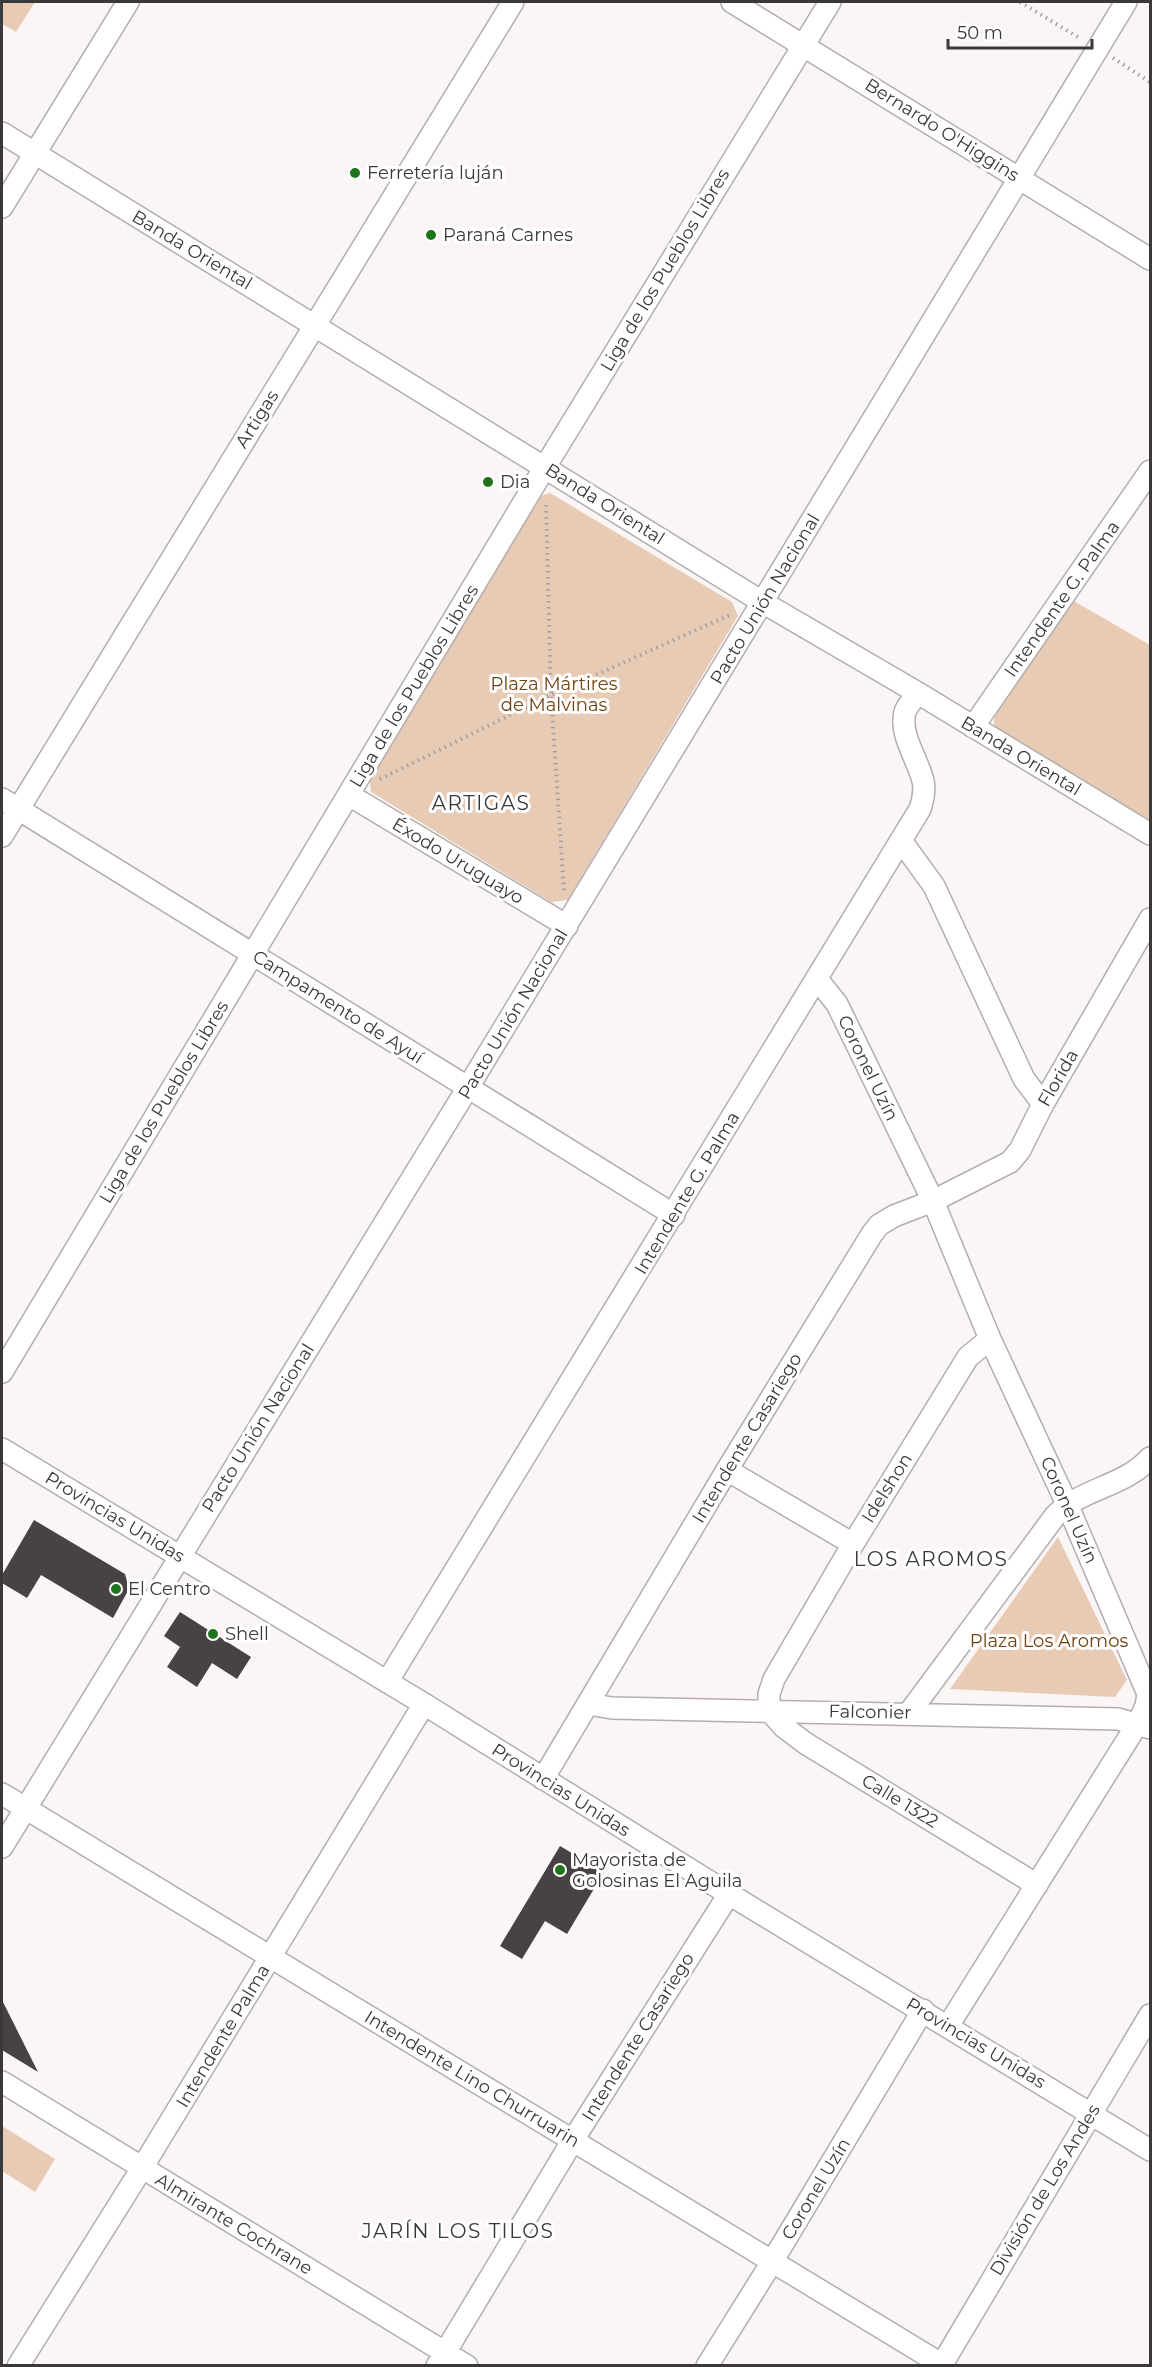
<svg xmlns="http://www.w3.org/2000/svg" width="1152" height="2367" viewBox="0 0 1152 2367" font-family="Montserrat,sans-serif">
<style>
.green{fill:#e8cbb4}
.building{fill:#484342}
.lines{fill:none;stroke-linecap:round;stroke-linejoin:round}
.minor-casing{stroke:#b4adae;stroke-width:24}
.path{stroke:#a49fa0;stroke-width:4;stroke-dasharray:1.5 4.5;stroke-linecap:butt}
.minor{stroke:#fff;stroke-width:21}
.poi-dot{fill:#1f731c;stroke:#fff;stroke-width:2}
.labels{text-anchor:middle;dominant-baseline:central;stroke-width:6;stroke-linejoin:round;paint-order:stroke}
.street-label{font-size:18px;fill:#3b3839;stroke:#fff}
.poi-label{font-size:18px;fill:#3b3839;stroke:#fff;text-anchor:start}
.park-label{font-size:18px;fill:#714211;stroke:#fff}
.neighbourhood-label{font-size:20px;letter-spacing:1.5px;fill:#3b3839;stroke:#fff}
</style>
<rect width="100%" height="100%" fill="#fcf5f6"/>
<path class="green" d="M2 2H35L16 32 2 24Z
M550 493 732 602 738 616 568 900 551 902 371 792 369 774 535 498Z
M1072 600 1150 645V820L994 728V714Z
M1058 1537 1127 1680 1115 1697 950 1689Z
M2 2126 55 2159 35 2192 2 2171Z"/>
<path class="building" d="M34 1520 125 1574 129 1589 113 1618 41 1575 27 1598 2 1583V1575Z
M180 1612 251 1657 237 1679 212 1663 197 1687 167 1667 180 1647 164 1636Z
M560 1846 604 1872 567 1934 545 1921 522 1959 500 1946Z
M2 2000 38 2072 2 2050Z"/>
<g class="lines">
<g class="minor-casing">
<path id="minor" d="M732 2 1150 259
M2 133 764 603 918 693 1150 834
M2 207 128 2
M973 727 1150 471
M349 795 567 926
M2 799C227 936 449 1078 674 1215
M2 836 513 2
M902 842 934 886 1024 1079 1043 1104
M817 979 837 1004 933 1201 990 1339 1067 1504 1148 1694 1146 1706 1138 1723 948 2026
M990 1339 968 1357 853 1544 774 1679 769 1694V1710L784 1727 805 1743 1037 1885
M2 1372 545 467 830 2
M2 1449 424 1704 729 1894 1150 2150
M727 1470 853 1544
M387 1682 920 809C923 800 925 790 923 781 918 759 899 735 905 712 907 705 914 699 918 693
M588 1704 612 1708 1118 1719 1150 1728
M909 1713 1055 1516C1081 1488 1124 1487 1150 1458
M543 1779 727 1470 872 1234 879 1225 894 1216 933 1201 1010 1162 1020 1150 1043 1104 1150 919
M2 1794 941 2364
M2 1847 467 1089 1126 2
M2 2082 467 2366
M18 2366 142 2168 424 1704
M437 2366 573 2140 729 1894
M707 2366 772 2262 923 2010
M941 2366 1150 2015"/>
</g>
<path class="path" d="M1020 2 1081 39
M1113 58 1150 82
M546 505 551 695 564 890
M380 779 551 695 732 614"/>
<use href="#minor" class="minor"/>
</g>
<g class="poi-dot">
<circle cx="355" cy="173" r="6"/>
<circle cx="431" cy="235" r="6"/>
<circle cx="488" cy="482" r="6"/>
<circle cx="116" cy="1589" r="6"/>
<circle cx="213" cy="1634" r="6"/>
<circle cx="560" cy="1870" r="6"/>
</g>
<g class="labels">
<g class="street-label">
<text transform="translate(942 130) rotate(32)">Bernardo O'Higgins</text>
<text transform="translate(192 250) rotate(31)">Banda Oriental</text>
<text transform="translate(665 270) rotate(-59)">Liga de los Pueblos Libres</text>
<text transform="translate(257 419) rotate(-58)">Artigas</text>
<text transform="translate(605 504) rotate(32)">Banda Oriental</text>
<text transform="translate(765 599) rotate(-59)">Pacto Unión Nacional</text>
<text transform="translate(1062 599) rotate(-55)">Intendente G. Palma</text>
<text transform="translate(414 686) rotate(-59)">Liga de los Pueblos Libres</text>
<text transform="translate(1021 756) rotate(31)">Banda Oriental</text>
<text transform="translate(458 861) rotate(31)">Éxodo Uruguayo</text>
<text transform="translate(338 1007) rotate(32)">Campamento de Ayuí</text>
<text transform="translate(513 1014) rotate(-59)">Pacto Unión Nacional</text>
<text transform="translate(868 1068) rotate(64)">Coronel Uzín</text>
<text transform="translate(1058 1078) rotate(-60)">Florida</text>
<text transform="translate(164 1102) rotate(-59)">Liga de los Pueblos Libres</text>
<text transform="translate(687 1193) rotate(-59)">Intendente G. Palma</text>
<text transform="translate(258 1428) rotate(-58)">Pacto Unión Nacional</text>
<text transform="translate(747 1438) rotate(-59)">Intendente Casariego</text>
<text transform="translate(887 1488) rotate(-58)">Idelshon</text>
<text transform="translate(1069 1510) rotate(66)">Coronel Uzín</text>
<text transform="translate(115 1517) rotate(31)">Provincias Unidas</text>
<text transform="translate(870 1712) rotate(1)">Falconier</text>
<text transform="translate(561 1790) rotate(32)">Provincias Unidas</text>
<text transform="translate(900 1801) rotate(31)">Calle 1322</text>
<text transform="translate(223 2036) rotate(-59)">Intendente Palma</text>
<text transform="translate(638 2037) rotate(-58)">Intendente Casariego</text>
<text transform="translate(976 2043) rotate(31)">Provincias Unidas</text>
<text transform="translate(472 2079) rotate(31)">Intendente Lino Churruarin</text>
<text transform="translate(816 2189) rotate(-59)">Coronel Uzín</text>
<text transform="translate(1045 2190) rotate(-59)">División de Los Andes</text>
<text transform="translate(234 2224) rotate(31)">Almirante Cochrane</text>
</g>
<g class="poi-label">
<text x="367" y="173">Ferretería luján</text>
<text x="443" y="235">Paraná Carnes</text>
<text x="500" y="482">Dia</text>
<text x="128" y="1589">El Centro</text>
<text x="225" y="1634">Shell</text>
<text x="572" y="1860">Mayorista de<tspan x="572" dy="21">Golosinas El Aguila</tspan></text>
</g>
<g class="park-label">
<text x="554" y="684">Plaza Mártires<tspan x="554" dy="21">de Malvinas</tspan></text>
<text x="1049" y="1641">Plaza Los Aromos</text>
</g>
<g class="neighbourhood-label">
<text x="481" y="803">ARTIGAS</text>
<text x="931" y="1559">LOS AROMOS</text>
<text x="458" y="2231">JARÍN LOS TILOS</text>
</g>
</g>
<rect width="1152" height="2367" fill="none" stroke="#3b3839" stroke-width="6"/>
<path d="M948 39v9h144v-9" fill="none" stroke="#3b3839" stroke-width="3"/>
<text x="957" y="39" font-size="18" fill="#3b3839" stroke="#ffffff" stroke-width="4.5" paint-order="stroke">50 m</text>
</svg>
